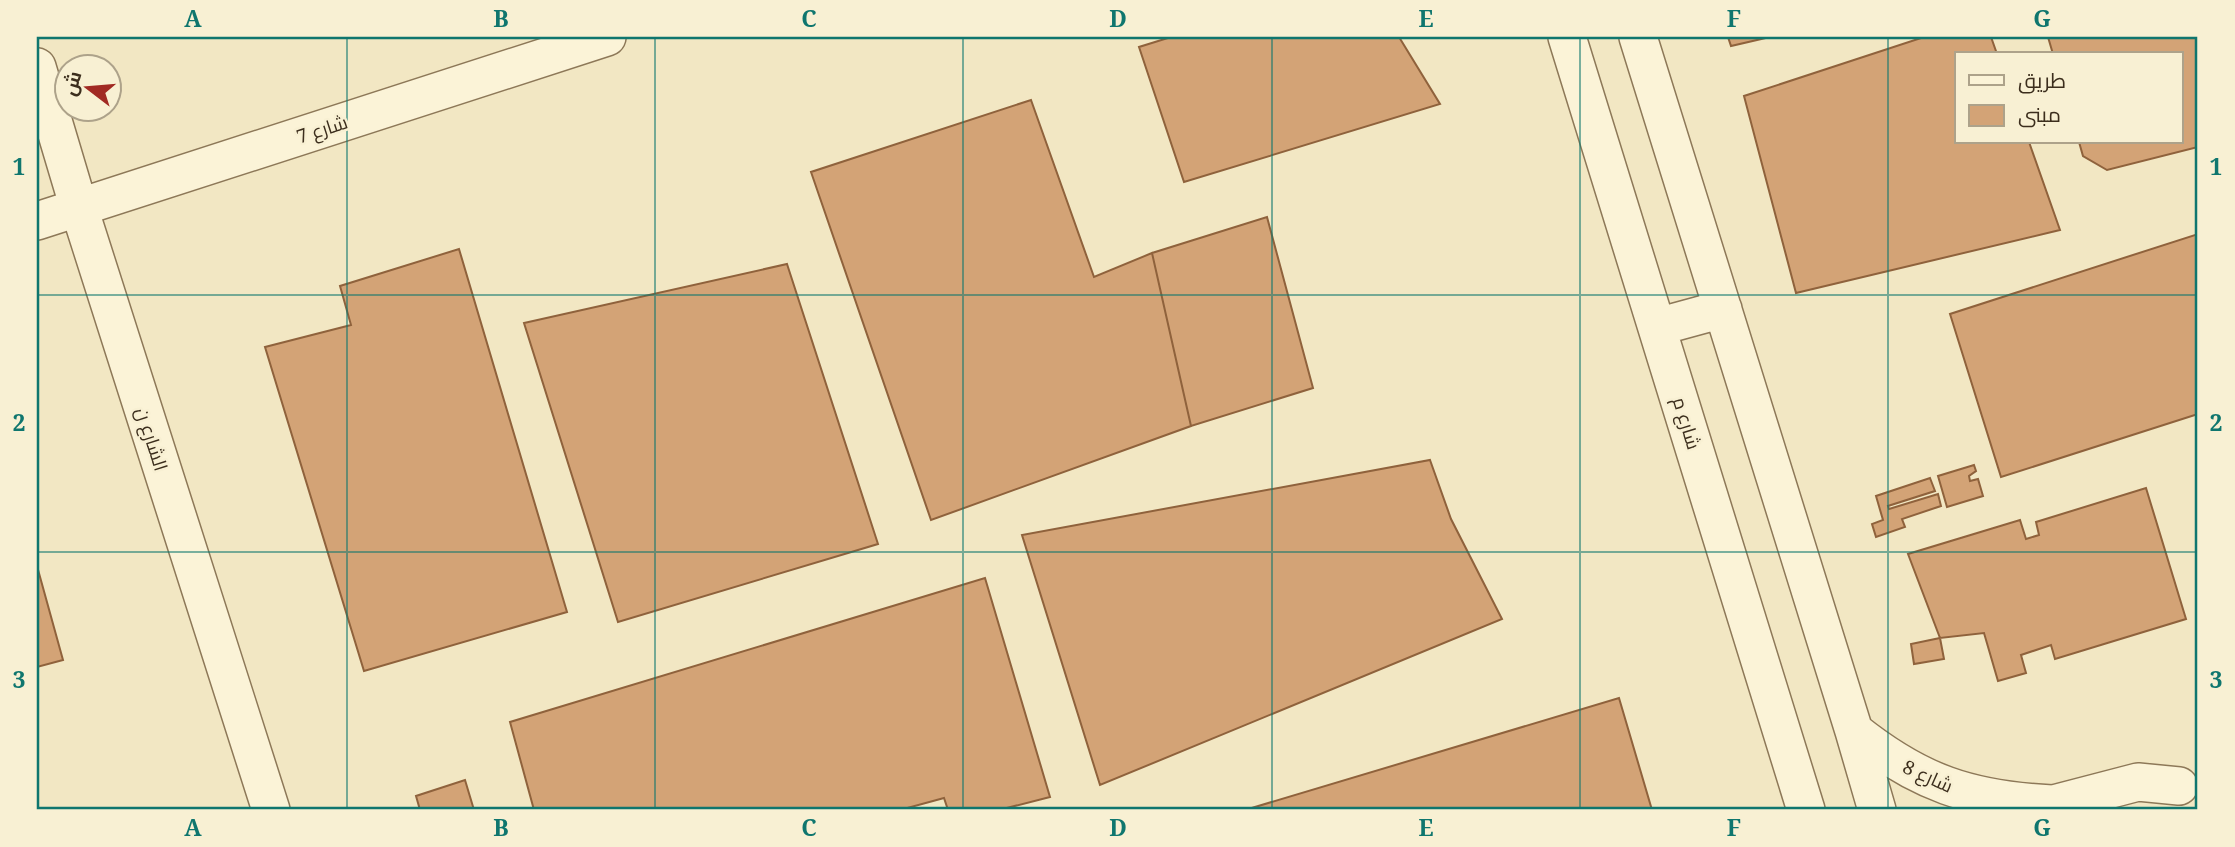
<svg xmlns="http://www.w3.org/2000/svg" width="2235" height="847" viewBox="0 0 2235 847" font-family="'Noto Serif',Cairo,serif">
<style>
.building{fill:#d3a376;stroke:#8f623c;stroke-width:2}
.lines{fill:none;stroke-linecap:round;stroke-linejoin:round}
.street-casing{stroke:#8d7858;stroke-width:40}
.street{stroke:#fbf3d7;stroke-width:37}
.grid{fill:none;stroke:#0f766e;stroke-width:2;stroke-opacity:0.55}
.labels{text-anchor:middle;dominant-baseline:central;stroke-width:5;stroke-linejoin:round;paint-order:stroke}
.street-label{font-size:19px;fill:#3c2e1d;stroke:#f8f0d3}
.neatline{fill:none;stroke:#0f766e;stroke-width:2.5}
.grid-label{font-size:23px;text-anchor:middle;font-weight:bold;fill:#0f766e}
</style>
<rect width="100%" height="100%" fill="#f2e7c3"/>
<path class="building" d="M1171 37H1399L1440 104 1184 182 1139 47Z
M1728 37H1770L1731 46Z
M1924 37H1991L1997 54H1957V142H2029L2060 230 1796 293 1744 96Z
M2048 37H2198V147L2107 170 2083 156 2079 142H2181V54H2053Z
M1031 100 1094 277 1152 253 1191 426 931 520 811 172Z
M1267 217 1313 388 1191 426 1152 253Z
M2198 234V414L2001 477 1950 314Z
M459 249 567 612 364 671 265 347 351 325 340 286Z
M787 264 878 544 618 622 524 323Z
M1430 460 1451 519 1502 619 1100 785 1022 535Z
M1974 465 1976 471 1969 476 1970 481 1978 479 1983 496 1947 507 1938 476Z
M1930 478 1935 491 1888 506 1889 509 1938 494 1941 506 1902 519 1905 527 1876 537 1872 524 1883 520 1876 496Z
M2146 488 2186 619 2055 659 2051 645 2021 655 2026 673 1998 681 1984 633 1940 638 1908 554 2020 520 2026 539 2039 535 2036 522Z
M37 566 63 660 37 667Z
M985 578 1050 797 999 810H948L944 798 900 810H534L510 722Z
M1940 638 1944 659 1914 664 1911 644Z
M1619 698 1652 810H1245Z
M465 780 474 810H420L416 796Z"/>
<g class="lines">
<g class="street-casing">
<path id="street" d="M1567 37 1806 810
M1638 37 1854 731 1877 810
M37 67 79 208 271 810
M37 221 607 37
M1657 327 1723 309
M1854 731C1919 783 1970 800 2052 804
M2031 810 2138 782 2179 786"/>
</g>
<use href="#street" class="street"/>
</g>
<path class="grid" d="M347 37V810M655 37V810M963 37V810M1272 37V810M1580 37V810M1888 37V810M37 295H2198M37 552H2198"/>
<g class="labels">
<g class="street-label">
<text transform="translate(322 129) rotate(-18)">شارع 7</text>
<text transform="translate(1687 423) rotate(73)">شارع م</text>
<text transform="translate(152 439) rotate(72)">الشارع ن</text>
<text transform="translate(1928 776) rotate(24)">شارع 8</text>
</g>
</g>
<rect width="2235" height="847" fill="none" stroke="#f8f0d3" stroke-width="77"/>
<rect x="1955" y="52" width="228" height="91" fill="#f8f0d3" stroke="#ada28a" stroke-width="2"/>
<rect x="1969" y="75" width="35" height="10" fill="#fbf3d7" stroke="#ada28a" stroke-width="2"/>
<text x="2018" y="88" font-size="21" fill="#3c2e1d">طريق</text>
<rect x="1969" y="105" width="35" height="21" fill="#d3a376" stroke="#ada28a" stroke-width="2"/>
<text x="2018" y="122" font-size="21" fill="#3c2e1d">مبنى</text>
<g transform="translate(88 88) rotate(286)"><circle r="33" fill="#f8f0d3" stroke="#ada28a" stroke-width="2"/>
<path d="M0-5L12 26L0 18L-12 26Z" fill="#a12a23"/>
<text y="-10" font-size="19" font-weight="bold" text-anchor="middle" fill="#3c2e1d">ش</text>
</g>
<rect x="38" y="38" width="2158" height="770" class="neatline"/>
<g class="grid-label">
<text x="193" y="27">A</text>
<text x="501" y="27">B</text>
<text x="809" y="27">C</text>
<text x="1118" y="27">D</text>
<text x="1426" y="27">E</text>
<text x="1734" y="27">F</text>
<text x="2042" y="27">G</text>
<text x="19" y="175">1</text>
<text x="2216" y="175">1</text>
<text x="19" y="431">2</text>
<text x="2216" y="431">2</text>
<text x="19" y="688">3</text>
<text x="2216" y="688">3</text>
<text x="193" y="836">A</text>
<text x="501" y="836">B</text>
<text x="809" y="836">C</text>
<text x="1118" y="836">D</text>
<text x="1426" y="836">E</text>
<text x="1734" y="836">F</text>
<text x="2042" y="836">G</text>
</g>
</svg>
